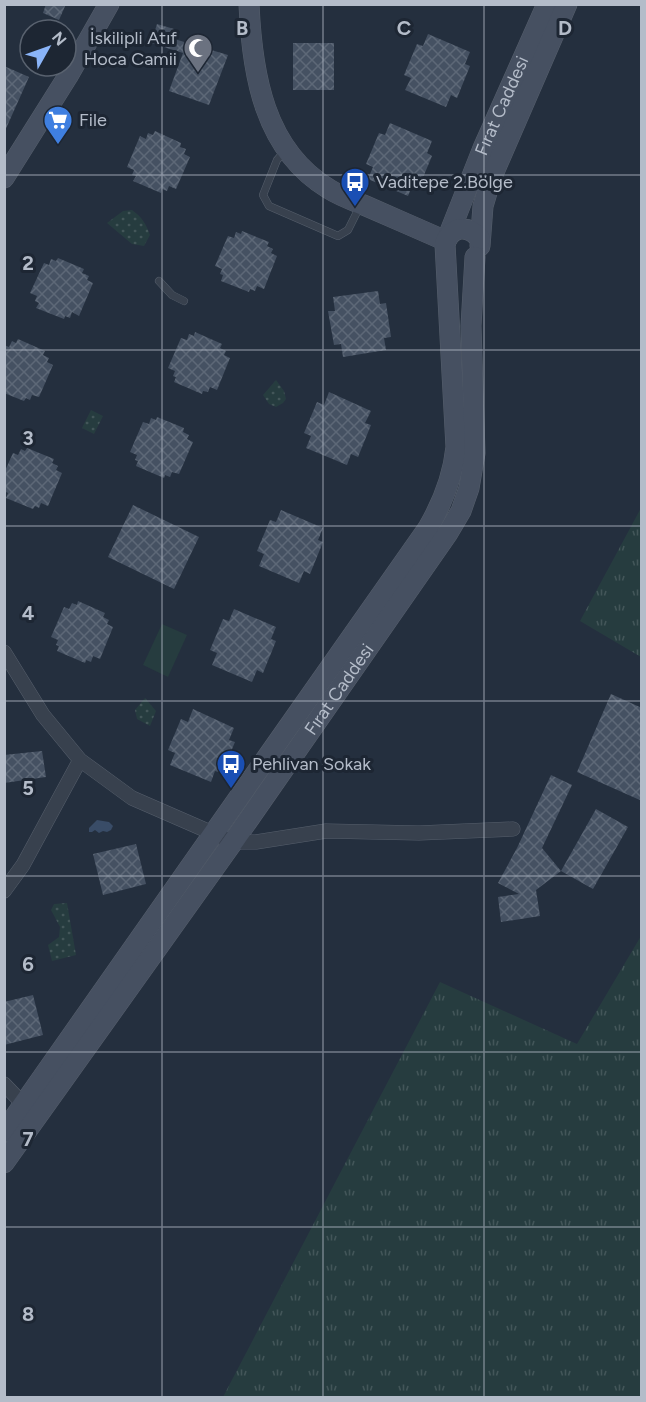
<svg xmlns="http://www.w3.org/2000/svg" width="646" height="1402" viewBox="0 0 646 1402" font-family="Figtree,sans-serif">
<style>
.grass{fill:url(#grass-tufts)}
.park{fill:url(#park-dots)}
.pitch{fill:#263c3f}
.water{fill:#394c67}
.building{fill:url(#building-cross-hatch)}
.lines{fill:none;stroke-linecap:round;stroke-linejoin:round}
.lane-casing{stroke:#565f6c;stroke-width:8}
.street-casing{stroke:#565f6c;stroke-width:15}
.secondary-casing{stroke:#565f6c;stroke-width:21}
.lane{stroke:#38414e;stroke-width:7}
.street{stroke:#38414e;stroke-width:14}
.secondary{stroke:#465061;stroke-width:20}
.grid{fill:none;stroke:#b4bcc9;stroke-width:1.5;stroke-opacity:0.55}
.labels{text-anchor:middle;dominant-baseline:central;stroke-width:6;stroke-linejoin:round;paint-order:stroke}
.poi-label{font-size:18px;fill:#b4bcc9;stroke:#1d2633;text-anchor:start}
.street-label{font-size:18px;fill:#b4bcc9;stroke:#1d2633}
.grid-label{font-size:20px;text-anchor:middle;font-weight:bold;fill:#b4bcc9;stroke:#1d2633;stroke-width:6;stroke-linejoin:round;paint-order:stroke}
</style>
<defs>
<pattern id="grass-tufts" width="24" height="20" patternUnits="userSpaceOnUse" patternTransform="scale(1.5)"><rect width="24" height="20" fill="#263c3f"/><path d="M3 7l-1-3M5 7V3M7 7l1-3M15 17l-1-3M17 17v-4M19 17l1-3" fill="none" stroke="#435659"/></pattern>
<pattern id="park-dots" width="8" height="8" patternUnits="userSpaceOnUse" patternTransform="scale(1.5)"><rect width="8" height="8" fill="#263c3f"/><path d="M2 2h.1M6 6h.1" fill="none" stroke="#435659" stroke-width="1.8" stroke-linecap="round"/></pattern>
<pattern id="building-cross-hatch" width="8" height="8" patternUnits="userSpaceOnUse" patternTransform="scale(1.5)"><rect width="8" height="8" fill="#455162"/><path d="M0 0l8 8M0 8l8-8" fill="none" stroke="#5d6877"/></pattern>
</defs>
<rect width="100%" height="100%" fill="#242f3e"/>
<path class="grass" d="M641 508V657L580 621Z
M641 936V1397H223L440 982 577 1044Z"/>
<path class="park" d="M132 210C142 217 146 224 150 235L144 246 132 244 107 223 123 211Z
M276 380 284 391 286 399 283 403 276 407 269 404 263 395Z
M91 410 103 416 94 434 82 428Z
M145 698 156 711 150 726 137 719 135 710Z
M67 903 76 955 52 961 48 945 59 937 60 927 51 910 54 904Z"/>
<path class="pitch" d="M162 624 187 635 168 677 143 665Z"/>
<path class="water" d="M97 820 109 822 113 826 111 830 107 832 103 831 99 833 95 830 92 832H89V828Z"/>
<path class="building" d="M46 4H66L59 20 43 13Z
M157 24 174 29 171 38 228 55 209 105 169 91 183 53 151 43Z
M428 34 470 52 465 64 470 66 457 98 451 95 446 107 405 90 411 78 404 75 417 44 423 46Z
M293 43H334V90H293Z
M4 66 29 77 4 133Z
M390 123 432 141 427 153 432 156 419 187 413 184 408 196 368 179 373 167 366 164 379 133 385 135Z
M155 131 181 143 180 147 186 149 184 154 190 157 176 189 169 186 167 191 162 189 161 193 133 181 136 176 132 175 134 170 127 167 140 136 146 139 148 133 153 135Z
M242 231 269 242 267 246 273 249 271 253 277 256 264 289 257 286 255 291 250 289 249 292 221 281 223 275 220 274 222 269 215 266 228 236 234 238 236 232 241 234Z
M58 258 84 269 82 273 89 276 87 280 93 283 79 316 72 312 70 318 65 316 64 319 36 308 39 303 35 301 37 296 30 293 44 263 49 265 51 259 56 261Z
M378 291 380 304 386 303 391 337 384 338 386 350 343 357 341 344 334 345 328 311H335L333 297Z
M195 332 222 344 220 348 226 351 224 355 230 358 217 390 210 387 208 392 203 391 202 394 174 382 176 377 173 376 175 371 168 368 181 338 187 340 189 334 194 336Z
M18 339 45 351 43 355 49 358 47 362 53 365 39 397 32 395 30 400 26 398 24 401 4 393V345L9 347 12 341 16 343Z
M329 392 371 411 365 423 371 425 358 457 351 454 347 465 306 448 311 436 304 433 317 402 324 405Z
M157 417 184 428 183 432 189 435 187 439 193 442 179 474 172 472 170 477 165 475 164 478 136 466 138 461 135 460 137 455 130 452 143 422 149 424 151 418 156 420Z
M27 448 54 459 52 463 58 466 56 470 62 473 48 506 41 503 39 508 35 506 33 509 6 498 8 493 4 491V473L13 453 18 455 21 449 25 451Z
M133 505 199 537 174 589 108 557Z
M281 510 323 528 318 540 323 542 310 574 304 571 299 583 259 566 264 554 257 551 270 520 276 522Z
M78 601 105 613 103 617 109 620 107 624 113 627 100 659 93 656 91 662 86 660 85 663 57 651 59 646 56 645 58 640 51 637 64 607 69 609 72 603 77 605Z
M234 609 276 627 271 639 276 641 263 673 257 670 252 682 212 665 217 653 210 650 223 619 229 621Z
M611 694 642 708V801L577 772Z
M193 709 234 728 229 740 235 742 222 773 215 771 211 782 170 765 175 753 168 750 181 719 188 722Z
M42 751 46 777 4 783V755Z
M551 775 572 785 542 848 561 871 536 890 540 916 501 922 498 897 519 894 498 883 517 848Z
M596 809 628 827 593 889 561 871Z
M136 844 146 884 103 895 93 854Z
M33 995 43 1035 4 1045V1002Z"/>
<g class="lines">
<g class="lane-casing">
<path id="lane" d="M284 152 277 160 263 195 269 206 338 236 348 230 360 206
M159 281 172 295 184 301"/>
</g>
<g class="street-casing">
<path id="street" d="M4 652 43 715 80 760 132 798 233 842H256L326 831 419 833 513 829
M4 891 23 865 80 760
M4 1084 28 1109"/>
</g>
<g class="secondary-casing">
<g id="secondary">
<path d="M249 4C252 74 264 150 329 189 340 196 354 201 366 206 393 218 419 229 446 241"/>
<path d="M4 178 68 76 109 4"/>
<path id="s1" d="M447 239 483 148 547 4"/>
<path d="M480 246 483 206 491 179 567 4"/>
<path d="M4 1132 428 528C443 502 453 477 456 447L445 244C451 226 468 224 480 239"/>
<path id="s2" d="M4 1163 233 842 448 533 461 511 469 488 475 453 471 326 475 257"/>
</g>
</g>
<use href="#lane" class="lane"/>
<use href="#street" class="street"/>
<use href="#secondary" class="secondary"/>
</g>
<path class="grid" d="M162 4V1398M323 4V1398M484 4V1398M4 175H642M4 350H642M4 526H642M4 701H642M4 876H642M4 1052H642M4 1227H642"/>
<defs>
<g id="mosque-pin" transform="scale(1.5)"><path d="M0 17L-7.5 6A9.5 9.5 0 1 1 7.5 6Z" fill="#6b7280" stroke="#1d2633"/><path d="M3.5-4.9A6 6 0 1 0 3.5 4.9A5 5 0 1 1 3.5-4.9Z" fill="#fff"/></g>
<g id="supermarket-pin" transform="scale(1.5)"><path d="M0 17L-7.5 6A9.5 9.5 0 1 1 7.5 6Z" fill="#3f7fe0" stroke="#1d2633"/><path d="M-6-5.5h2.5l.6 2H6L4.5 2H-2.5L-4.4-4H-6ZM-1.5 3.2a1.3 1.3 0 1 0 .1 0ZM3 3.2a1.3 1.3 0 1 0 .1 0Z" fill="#fff"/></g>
<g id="bus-pin" transform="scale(1.5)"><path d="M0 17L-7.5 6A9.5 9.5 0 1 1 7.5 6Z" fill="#1a4fb4" stroke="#1d2633"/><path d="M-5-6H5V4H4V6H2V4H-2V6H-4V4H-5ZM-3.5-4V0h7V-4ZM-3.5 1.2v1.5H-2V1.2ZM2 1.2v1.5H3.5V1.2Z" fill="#fff"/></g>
</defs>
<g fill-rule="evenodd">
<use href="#mosque-pin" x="198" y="48"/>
<use href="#supermarket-pin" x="58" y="120"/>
<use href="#bus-pin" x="355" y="182"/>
<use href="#bus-pin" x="231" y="764"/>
</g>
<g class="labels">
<g class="poi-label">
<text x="177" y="38" text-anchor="end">İskilipli Atıf<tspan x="177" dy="21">Hoca Camii</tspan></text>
<text x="79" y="120">File</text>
<text x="376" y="182">Vaditepe 2.Bölge</text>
<text x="252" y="764">Pehlivan Sokak</text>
</g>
<g class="street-label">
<text stroke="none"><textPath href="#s1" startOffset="144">Fırat Caddesi</textPath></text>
<text stroke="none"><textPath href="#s2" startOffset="580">Fırat Caddesi</textPath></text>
</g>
</g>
<g class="grid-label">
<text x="242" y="35">B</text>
<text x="404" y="35">C</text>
<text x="565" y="35">D</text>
<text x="28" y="270">2</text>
<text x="28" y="445">3</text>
<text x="28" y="620">4</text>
<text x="28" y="795">5</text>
<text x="28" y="971">6</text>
<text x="28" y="1146">7</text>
<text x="28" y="1321">8</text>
</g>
<rect width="646" height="1402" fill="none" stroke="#b4bcc9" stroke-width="12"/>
<g transform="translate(48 48) rotate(50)"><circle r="28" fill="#1d2633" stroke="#59626f" stroke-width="1.5"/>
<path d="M0-4.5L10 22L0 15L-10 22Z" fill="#8ab4f8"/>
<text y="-9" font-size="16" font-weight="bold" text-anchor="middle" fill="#b4bcc9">N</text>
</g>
</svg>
